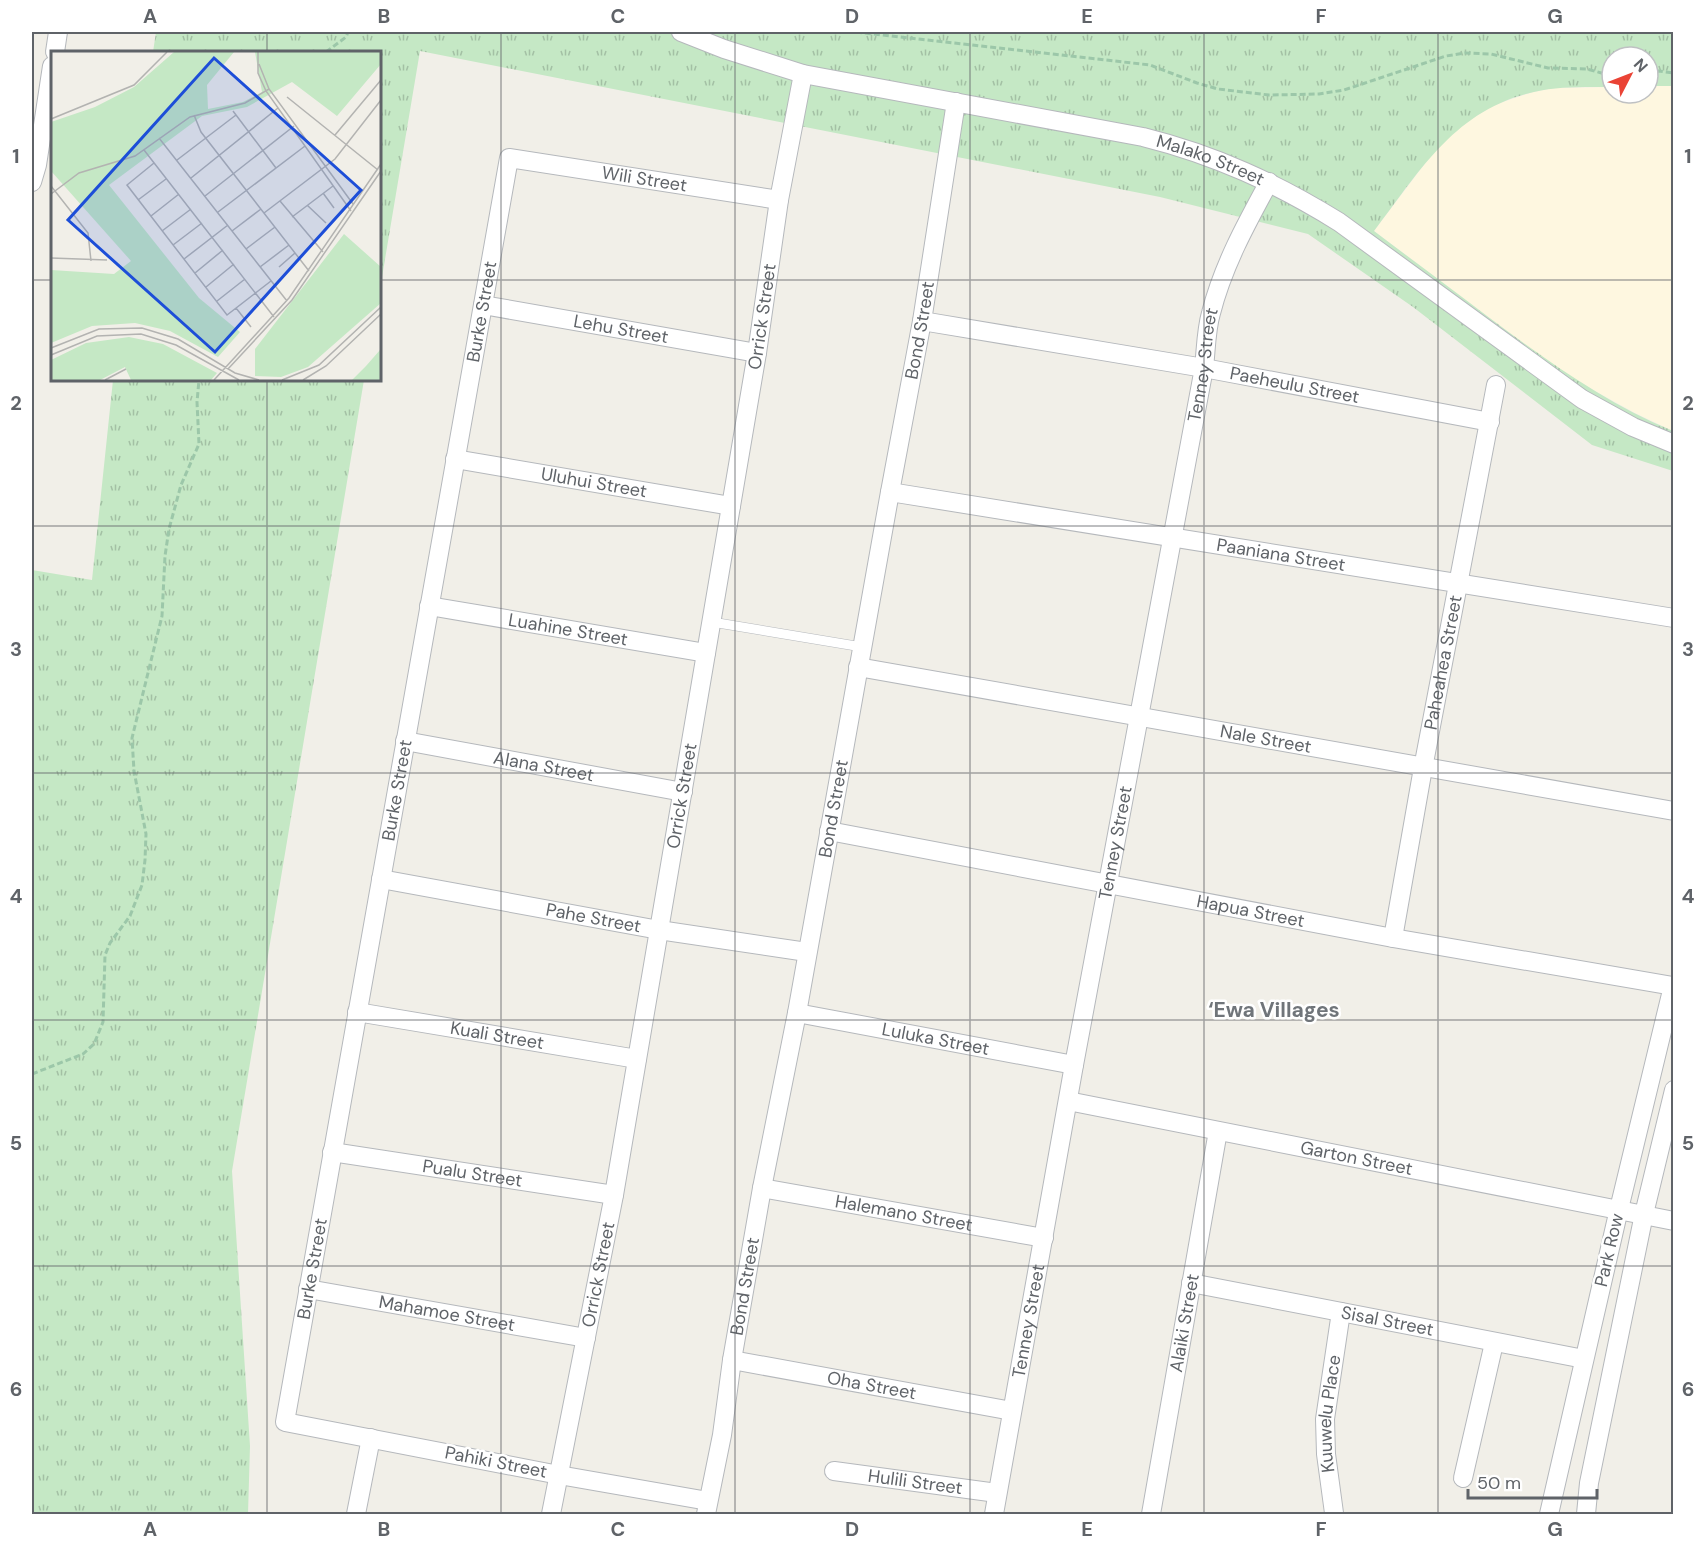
<svg xmlns="http://www.w3.org/2000/svg" width="1705" height="1546" viewBox="0 0 1705 1546" font-family="'DM Sans',sans-serif">
<style>
.commercial{fill:#fef7e0}
.grass{fill:url(#grass-tufts)}
.lines{fill:none;stroke-linecap:round;stroke-linejoin:round}
.service-casing{stroke:#b5b8bc;stroke-width:10}
.minor-casing{stroke:#b5b8bc;stroke-width:20}
.path{stroke:#9cc7a9;stroke-width:3;stroke-dasharray:6 3;stroke-linecap:butt}
.service{stroke:#fff;stroke-width:9}
.minor{stroke:#fff;stroke-width:18}
.grid{fill:none;stroke:#5f6368;stroke-width:1.5;stroke-opacity:0.55}
.labels{text-anchor:middle;dominant-baseline:central;stroke-width:5;stroke-linejoin:round;paint-order:stroke}
.street-label{font-size:18px;fill:#5f6368;stroke:#fff}
.quarter-label{font-size:21px;font-weight:bold;fill:#70757a;stroke:#fff}
.inset-road{fill:none;stroke:#b3b3b1;stroke-width:1.5}
.view{fill:#1d4ed8;fill-opacity:0.15;stroke:#1d4ed8;stroke-width:3}
.inset-edge{fill:none;stroke:#5f6368;stroke-width:3}
.neatline{fill:none;stroke:#5f6368;stroke-width:2}
.grid-label{font-size:20px;text-anchor:middle;font-weight:bold;fill:#5f6368}
</style>
<defs>
<pattern id="grass-tufts" width="24" height="20" patternUnits="userSpaceOnUse" patternTransform="scale(1.5)"><rect width="24" height="20" fill="#c5e8c5"/><path d="M3 7l-1-3M5 7V3M7 7l1-3M15 17l-1-3M17 17v-4M19 17l1-3" fill="none" stroke="#a3c0a4"/></pattern>
</defs>
<rect width="100%" height="100%" fill="#f1efe8"/>
<path class="commercial" d="M1648 86H1673V431L1635 413 1575 380 1543 358 1374 231 1436 149 1462 125 1494 105 1533 92 1554 88 1612 87V93H1648Z"/>
<path class="grass" d="M156 32H1673V86H1648V57H1612V87C1586 87 1559 86 1534 92 1455 109 1419 172 1374 231 1411 259 1449 287 1487 316 1546 360 1605 403 1673 431V471L1592 445 1413 307 1308 234 1160 197 420 51 380 289V52H153Z
M113 380H364L232 1171 250 1446 248 1514H32V570L92 580Z"/>
<g class="lines">
<g class="service-casing">
<path id="service" d="M712 622 862 647"/>
</g>
<g class="minor-casing">
<g id="minor">
<path id="s1" d="M681 32 724 49 803 74 1143 137C1215 155 1276 183 1339 222L1582 399 1633 427 1674 444"/>
<path d="M55 52 58 32"/>
<path d="M32 182 37 165 52 66"/>
<path id="s2" d="M483 305 757 353"/>
<path id="s3" d="M922 321 1204 368 1490 422"/>
<path id="s4" d="M455 459 731 506"/>
<path id="s5" d="M890 492 1674 618"/>
<path id="s6" d="M429 606 706 653"/>
<path id="s7" d="M858 667 1674 811"/>
<path id="s8" d="M405 741 683 792"/>
<path id="s9" d="M829 831 1393 938 1673 986 1619 1209 1549 1514"/>
<path id="s10" d="M381 879 659 930 807 952"/>
<path id="s11" d="M1393 938 1423 768 1496 385"/>
<path id="s12" d="M357 1012 637 1059"/>
<path id="s13" d="M797 1013 1074 1065"/>
<path id="s14" d="M1068 1101 1674 1221"/>
<path id="s15" d="M332 1152 614 1195"/>
<path id="s16" d="M762 1188 1044 1238"/>
<path id="s17" d="M1191 1283 1584 1359"/>
<path id="s18" d="M308 1289 586 1338"/>
<path id="s19" d="M732 1360 1012 1411"/>
<path id="s20" d="M834 1471 997 1493"/>
<path d="M1463 1478 1494 1343"/>
<path id="s21" d="M708 1501 559 1475 285 1422 509 158 779 200"/>
<path id="s22" d="M1334 1513 1326 1454 1325 1419 1341 1312"/>
<path d="M356 1514 371 1438"/>
<path id="s23" d="M551 1514 614 1195 757 353 779 200 803 74"/>
<path id="s24" d="M706 1514 722 1435 732 1360 762 1188 797 1013 890 492 922 321 956 102"/>
<path id="s25" d="M994 1514 1074 1065 1204 368C1206 350 1206 330 1211 313 1223 266 1246 224 1269 182"/>
<path id="s26" d="M1151 1514 1218 1131"/>
<path d="M1586 1514 1589 1483 1644 1214 1674 1090"/>
</g>
</g>
<path class="path" d="M856 32 1150 65 1197 83 1218 89 1269 95 1319 94 1344 90 1446 56 1465 53 1491 54 1548 68 1587 69 1612 76
M326 52 346 37 348 32
M1648 73 1659 71 1674 73
M32 1074 83 1054 94 1044 103 1022 105 955 110 943 130 916 142 885 145 860 146 834 134 771 132 738 162 616 165 556 169 529 181 485 199 444 197 402 199 380"/>
<use href="#service" class="service"/>
<use href="#minor" class="minor"/>
</g>
<path class="grid" d="M267 32V52M501 32V1514M735 32V1514M970 32V1514M1204 32V1514M1438 32V1514M32 280H52M380 280H1674M267 380V1514M32 526H1674M32 773H1674M32 1020H1674M32 1266H1674"/>
<g class="labels">
<g class="street-label">
<text stroke="none"><textPath href="#s1" startOffset="546">Malako Street</textPath></text>
<text stroke="none"><textPath href="#s21" startOffset="1851">Wili Street</textPath></text>
<text stroke="none"><textPath href="#s21" startOffset="1558">Burke Street</textPath></text>
<text stroke="none"><textPath href="#s23" startOffset="1216">Orrick Street</textPath></text>
<text stroke="none"><textPath href="#s2" startOffset="140">Lehu Street</textPath></text>
<text stroke="none"><textPath href="#s24" startOffset="1203">Bond Street</textPath></text>
<text stroke="none"><textPath href="#s25" startOffset="1168">Tenney Street</textPath></text>
<text stroke="none"><textPath href="#s3" startOffset="378">Paeheulu Street</textPath></text>
<text stroke="none"><textPath href="#s4" startOffset="141">Uluhui Street</textPath></text>
<text stroke="none"><textPath href="#s5" startOffset="396">Paaniana Street</textPath></text>
<text stroke="none"><textPath href="#s6" startOffset="141">Luahine Street</textPath></text>
<text stroke="none"><textPath href="#s11" startOffset="280">Paheahea Street</textPath></text>
<text stroke="none"><textPath href="#s7" startOffset="414">Nale Street</textPath></text>
<text stroke="none"><textPath href="#s8" startOffset="141">Alana Street</textPath></text>
<text stroke="none"><textPath href="#s21" startOffset="1072">Burke Street</textPath></text>
<text stroke="none"><textPath href="#s23" startOffset="730">Orrick Street</textPath></text>
<text stroke="none"><textPath href="#s24" startOffset="717">Bond Street</textPath></text>
<text stroke="none"><textPath href="#s25" startOffset="682">Tenney Street</textPath></text>
<text stroke="none"><textPath href="#s9" startOffset="429">Hapua Street</textPath></text>
<text stroke="none"><textPath href="#s10" startOffset="216">Pahe Street</textPath></text>
<text stroke="none"><textPath href="#s12" startOffset="142">Kuali Street</textPath></text>
<text stroke="none"><textPath href="#s13" startOffset="141">Luluka Street</textPath></text>
<text stroke="none"><textPath href="#s14" startOffset="294">Garton Street</textPath></text>
<text stroke="none"><textPath href="#s15" startOffset="142">Pualu Street</textPath></text>
<text stroke="none"><textPath href="#s16" startOffset="144">Halemano Street</textPath></text>
<text transform="translate(1609 1250) rotate(-77)">Park Row</text>
<text stroke="none"><textPath href="#s21" startOffset="586">Burke Street</textPath></text>
<text stroke="none"><textPath href="#s23" startOffset="244">Orrick Street</textPath></text>
<text stroke="none"><textPath href="#s24" startOffset="231">Bond Street</textPath></text>
<text stroke="none"><textPath href="#s18" startOffset="141">Mahamoe Street</textPath></text>
<text stroke="none"><textPath href="#s25" startOffset="196">Tenney Street</textPath></text>
<text stroke="none"><textPath href="#s17" startOffset="200">Sisal Street</textPath></text>
<text stroke="none"><textPath href="#s26" startOffset="194">Alaiki Street</textPath></text>
<text stroke="none"><textPath href="#s19" startOffset="142">Oha Street</textPath></text>
<text stroke="none"><textPath href="#s22" startOffset="100">Kuuwelu Place</textPath></text>
<text transform="translate(496 1462) rotate(11)">Pahiki Street</text>
<text stroke="none"><textPath href="#s20" startOffset="82">Hulili Street</textPath></text>
</g>
<g class="quarter-label">
<text x="1274" y="1010">‘Ewa Villages</text>
</g>
</g>
<g transform="translate(51 51)">
<rect width="330" height="330" fill="#f1efe8"/>
<path d="M123 1H183L156 34 157 58 192 51 211 41 204 1H330V13L286 65 241 31 196 56 151 65 58 134 148 247 189 281 167 306 119 280 84 272 41 275 0 292V219L63 223 80 210 0 120V71L44 56 83 36ZM293 183 330 216V252L257 316 230 326 204 325V298ZM78 286 112 293 166 322 160 329H80L74 316 49 329H0V309L35 292ZM329 299 330 329H301L315 315Z" fill="#c5e8c5"/>
<path class="inset-road" d="M207 1V22L215 40 300 160M208 13 218 38 302 153M236 46 327 119M182 60 225 117M143 64 150 81 258 220M0 68 83 34 116 1M284 84 330 29M108 87 236 250M93 99 223 266M126 109 185 64M103 112 76 134 176 264 220 230M140 127 227 57M0 135 37 182 40 210M272 142 283 157M0 143 28 122 84 105 139 66 194 52 218 38M154 145 243 75M87 149 115 128M229 150 272 201M256 154 275 172M167 161 254 95M213 162 284 108 330 49M100 165 128 143M241 166 282 135M111 180 140 158M181 180 210 158M122 194 151 172M195 198 224 176M0 207 56 209M133 208 177 174M209 216 238 194M228 216 244 202M144 222 172 199M155 236 183 213M166 250 194 228M185 257 200 276M0 297 48 278 91 277 127 288 184 322 208 329M0 304 46 285 90 283 125 294 188 329M177 318 241 249 330 120M54 329 75 318M163 329 238 247 330 113M231 329 268 314 330 256M252 329 275 315 330 263"/>
<path class="view" d="M163 7 310 139 164 301 17 169Z"/>
<rect width="330" height="330" class="inset-edge"/>
</g>
<rect width="1705" height="1546" fill="none" stroke="#ffffff" stroke-width="66"/>
<g transform="translate(1630 75) rotate(48)"><circle r="28" fill="#ffffff" stroke="#bfc1c3" stroke-width="1.5"/>
<path d="M0-4.5L10 22L0 15L-10 22Z" fill="#ea4335"/>
<text y="-9" font-size="16" font-weight="bold" text-anchor="middle" fill="#5f6368">N</text>
</g>
<path d="M1468 1489v9h129v-9" fill="none" stroke="#5f6368" stroke-width="3"/>
<text x="1477" y="1489" font-size="18" fill="#5f6368" stroke="#ffffff" stroke-width="4.5" paint-order="stroke">50 m</text>
<rect x="33" y="33" width="1639" height="1480" class="neatline"/>
<g class="grid-label">
<text x="150" y="23">A</text>
<text x="384" y="23">B</text>
<text x="618" y="23">C</text>
<text x="852" y="23">D</text>
<text x="1087" y="23">E</text>
<text x="1321" y="23">F</text>
<text x="1555" y="23">G</text>
<text x="16" y="163">1</text>
<text x="1688" y="163">1</text>
<text x="16" y="410">2</text>
<text x="1688" y="410">2</text>
<text x="16" y="656">3</text>
<text x="1688" y="656">3</text>
<text x="16" y="903">4</text>
<text x="1688" y="903">4</text>
<text x="16" y="1150">5</text>
<text x="1688" y="1150">5</text>
<text x="16" y="1396">6</text>
<text x="1688" y="1396">6</text>
<text x="150" y="1536">A</text>
<text x="384" y="1536">B</text>
<text x="618" y="1536">C</text>
<text x="852" y="1536">D</text>
<text x="1087" y="1536">E</text>
<text x="1321" y="1536">F</text>
<text x="1555" y="1536">G</text>
</g>
</svg>
